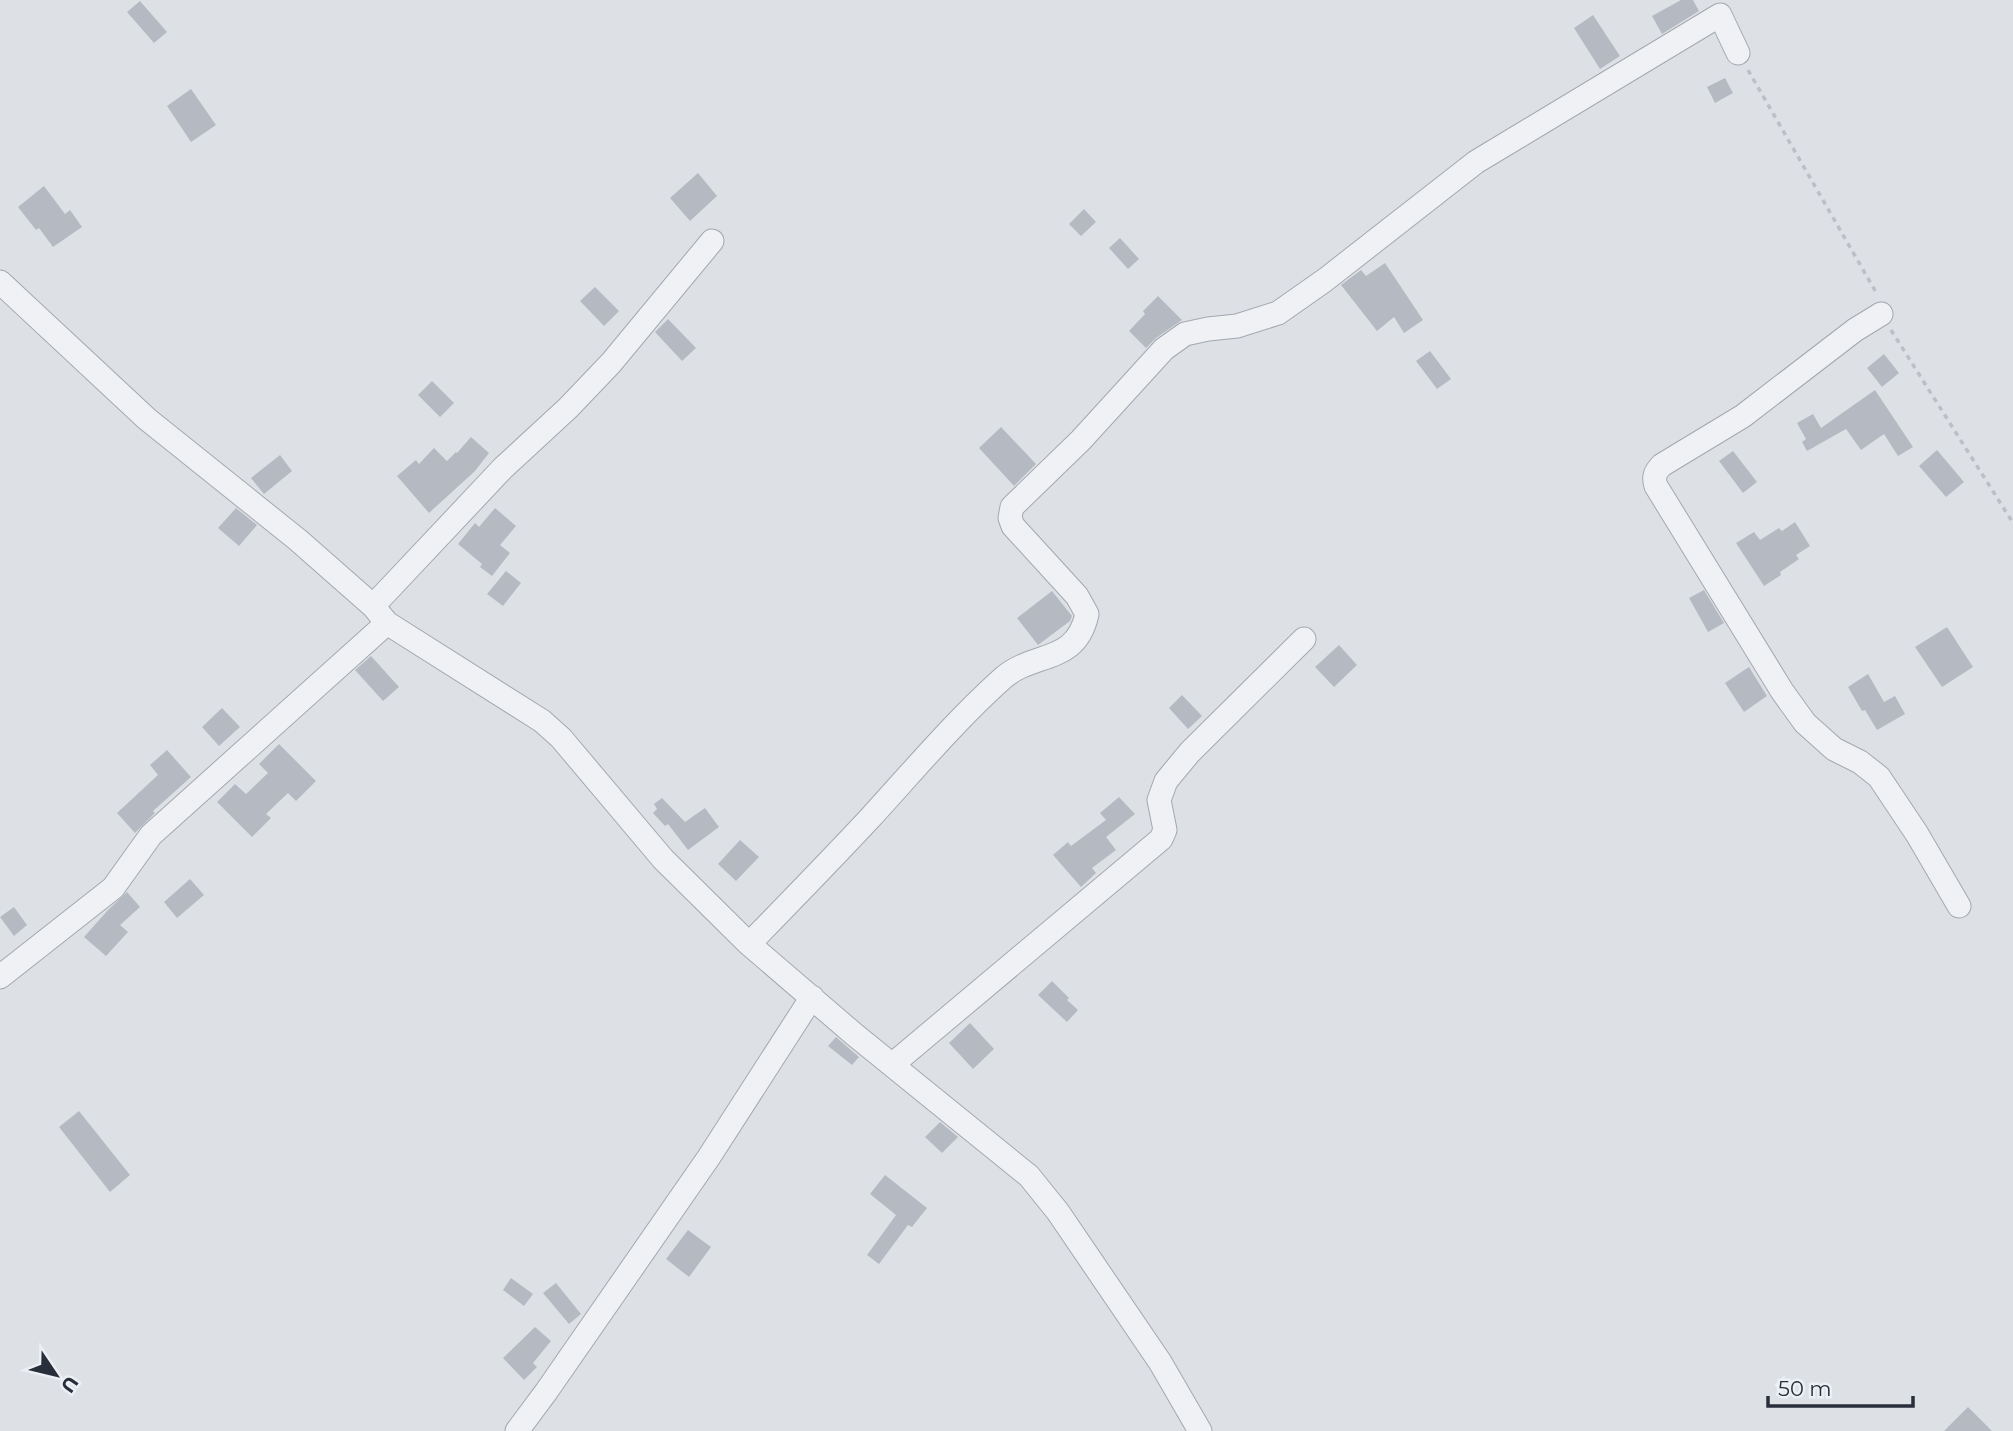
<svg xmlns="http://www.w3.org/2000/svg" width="2013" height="1431" viewBox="0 0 2013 1431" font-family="Montserrat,sans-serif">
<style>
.building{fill:#b5bac2}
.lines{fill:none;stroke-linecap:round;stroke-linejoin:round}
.street-casing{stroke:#a3a8af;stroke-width:25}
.path{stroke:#bcbfc5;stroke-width:3.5;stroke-dasharray:5 5;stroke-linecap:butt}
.street{stroke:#f0f1f5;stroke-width:23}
</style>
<rect width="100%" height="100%" fill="#dde1e6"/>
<path class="building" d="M1681 0H1693L1699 11 1662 34 1652 16Z
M140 1 167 32 154 43 127 12Z
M1593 15 1620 56 1600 69 1574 28Z
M1725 78 1733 93 1715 103 1707 87Z
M191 89 216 125 191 142 167 106Z
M698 173 717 196 690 221 670 198Z
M44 186 65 214 70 210 82 227 53 247 39 228 36 230 18 207Z
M1084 209 1096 222 1081 236 1069 224Z
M1120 238 1139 259 1128 269 1109 248Z
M1385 263 1423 320 1404 333 1394 317 1377 331 1341 285 1361 270 1366 276Z
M595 287 619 311 604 326 580 301Z
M1158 296 1182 320 1156 338 1146 348 1129 331 1145 314 1143 311Z
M668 319 696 348 682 361 655 332Z
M1430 351 1451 379 1437 389 1416 361Z
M1884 354 1899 373 1882 387 1867 368Z
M432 381 454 403 440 417 418 395Z
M1875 390 1913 447 1898 456 1884 434 1861 450 1846 429 1807 451 1802 442 1806 439 1797 423 1813 414 1821 428Z
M1001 427 1036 464 1014 486 979 448Z
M471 437 489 453 475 471 429 513 397 476 416 460 419 464 434 448 447 461 456 452 457 453Z
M1937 450 1964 482 1946 497 1919 466Z
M1733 451 1757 482 1743 493 1719 461Z
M280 455 292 471 264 494 251 478Z
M236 508 257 525 239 546 218 528Z
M495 508 516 526 500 545 510 553 492 576 480 567 482 564 458 544 475 523 479 527Z
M1795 522 1810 546 1796 555 1799 559 1780 572 1781 575 1764 586 1736 543 1754 532 1760 540 1779 528 1782 531Z
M506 571 521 583 503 606 487 594Z
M1704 590 1724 623 1708 632 1689 598Z
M1052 591 1072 616 1070 621 1038 645 1017 618Z
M1947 627 1973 667 1942 687 1915 647Z
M1339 645 1357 665 1334 687 1315 667Z
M371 656 399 687 383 701 355 670Z
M1749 667 1767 696 1744 712 1725 683Z
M1868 674 1884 702 1895 696 1905 714 1877 730 1865 710 1862 711 1848 687Z
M1182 695 1202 716 1188 729 1169 708Z
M222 708 240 727 219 746 202 727Z
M279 744 316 781 296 801 288 793 266 814 271 818 252 837 217 802 235 784 246 794 268 773 259 764Z
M167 750 191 777 153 811 155 813 135 833 117 813 158 775 150 765Z
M1119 797 1135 814 1106 837 1116 850 1092 868 1096 873 1081 887 1053 855 1068 842 1071 846 1106 820 1100 813Z
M662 798 685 822 705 808 719 827 688 850 668 824 665 826 653 813 657 809 654 804Z
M740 840 759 857 736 881 718 864Z
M190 879 204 895 177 918 164 902Z
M127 892 140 907 120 925 128 932 106 956 84 937 108 910Z
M14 907 27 925 14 936 0 917Z
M1052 981 1069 998 1067 1000 1078 1010 1067 1022 1038 995Z
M970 1023 994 1049 973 1069 949 1043Z
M836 1037 859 1057 852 1065 828 1046Z
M79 1111 130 1175 110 1192 59 1127Z
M940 1122 958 1137 942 1153 925 1137Z
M885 1175 927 1208 912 1227 908 1225 879 1264 867 1255 896 1215 870 1194Z
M688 1230 711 1247 689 1277 666 1259Z
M511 1278 533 1294 524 1306 503 1290Z
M556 1283 581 1314 569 1324 543 1293Z
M535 1327 551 1341 533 1363 537 1367 524 1380 503 1358Z
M1968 1407 1992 1431H1944Z"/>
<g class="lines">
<g class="street-casing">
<path id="street" d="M0 282 147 419 298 540 373 606 387 623 542 721 561 738 663 859 749 944 855 1035 1029 1176 1058 1212 1160 1362 1200 1431
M1881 314 1855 330 1743 416 1662 465C1655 472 1653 477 1656 486L1782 691 1805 723 1834 749 1860 762 1879 777 1917 834 1959 906
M373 606 503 468 568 408 611 363 712 241
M749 944C790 902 831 860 871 817 914 770 955 721 1003 678 1034 651 1076 665 1087 614L1077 596 1013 526 1010 518 1012 507 1081 440 1164 349 1185 334 1208 329 1237 326 1278 313 1325 280 1476 162 1720 15 1738 53
M0 977 113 888 151 835 387 623
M893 1064 1161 839 1165 830 1159 800 1166 781 1190 752 1304 639
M517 1431 546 1392 709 1157 812 997"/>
</g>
<path class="path" d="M1748 70 1877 294
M1891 330 2013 523"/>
<use href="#street" class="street"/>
</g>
<g transform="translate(56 1375) rotate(125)" stroke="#eceff4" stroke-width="5" paint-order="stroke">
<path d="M0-5L12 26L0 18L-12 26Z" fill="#282f3b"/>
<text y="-10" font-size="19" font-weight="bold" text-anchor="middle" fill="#282f3b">U</text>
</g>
<path d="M1768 1396v10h145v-10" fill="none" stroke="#282f3b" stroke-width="3.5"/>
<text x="1778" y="1396" font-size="21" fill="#282f3b" stroke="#eceff4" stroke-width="5" paint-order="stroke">50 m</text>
</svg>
